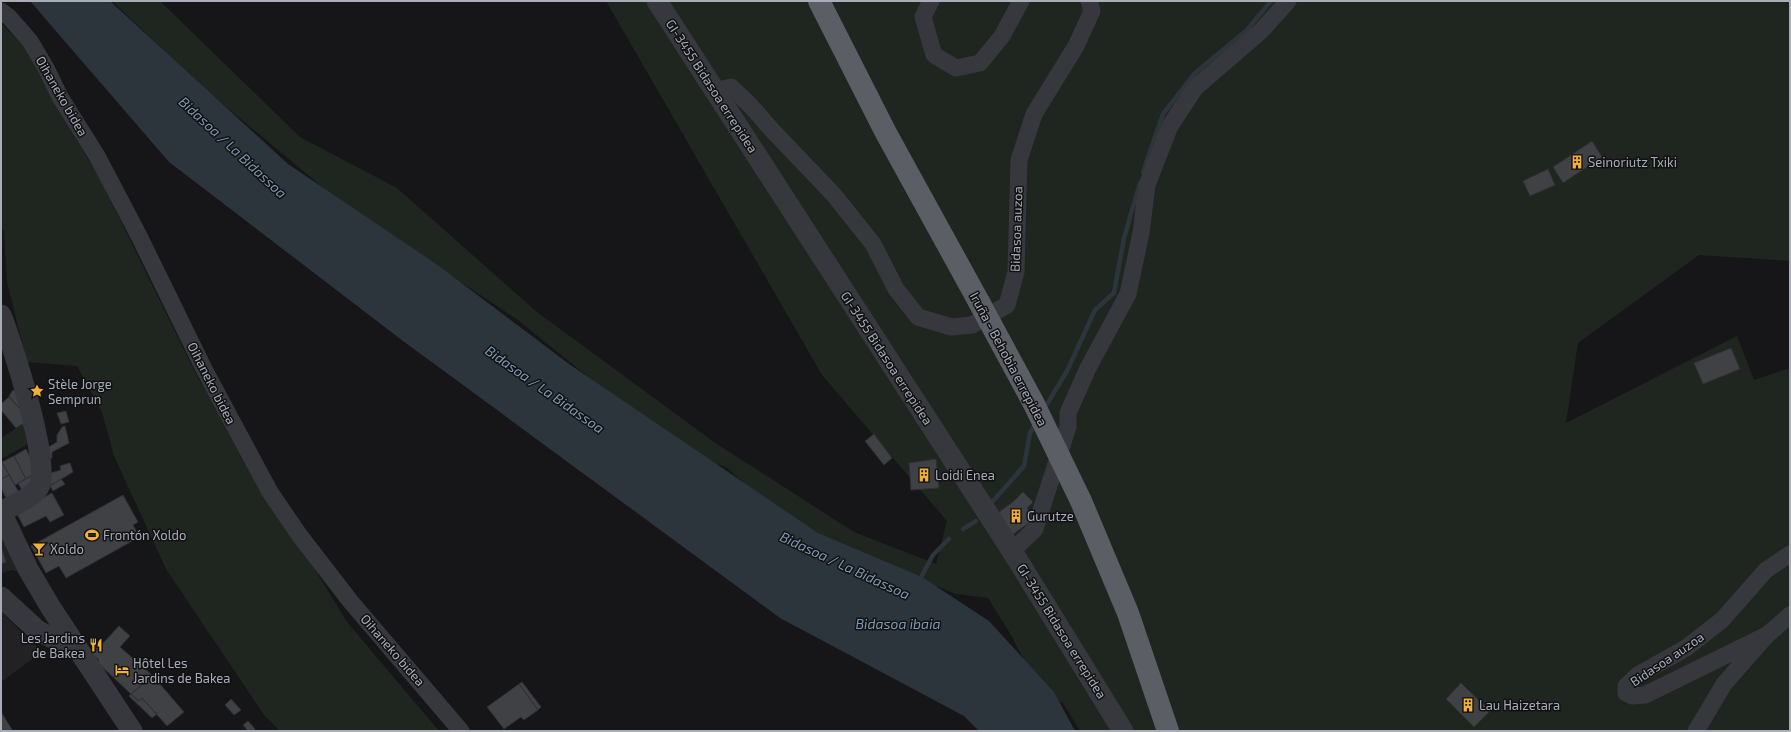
<svg xmlns="http://www.w3.org/2000/svg" width="1791" height="732" viewBox="0 0 1791 732" font-family="'Exo 2',sans-serif">
<style>
.built{fill:#222225}
.green{fill:#1e261f}
.water{fill:#2c353c}
.lines{fill:none;stroke-linecap:round;stroke-linejoin:round}
.stream{stroke:#2c353c;stroke-width:4.5}
.building{fill:#404145;stroke:#303034}
.minor{stroke:#37383d;stroke-width:17}
.tertiary{stroke:#37383d;stroke-width:21}
.trunk{stroke:#5b5e65;stroke-width:22}
.trunk-bridge{stroke:#5b5e65;stroke-width:22}
.labels{text-anchor:middle;dominant-baseline:central;stroke-width:3;stroke-linejoin:round;paint-order:stroke}
.street-label{font-size:13px;fill:#a8adb8;stroke:#111113}
.poi-label{font-size:13px;fill:#a8adb8;stroke:#111113;text-anchor:start}
.water-label{font-size:14px;font-style:italic;fill:#7f9bb3;stroke:#111113}
</style>
<rect width="100%" height="100%" fill="#161618"/>
<path class="built" d="M1 532 23 574 13 570 1 573Z
M1 612 42 652 1 682Z"/>
<path class="green" d="M112 1H160L300 137 397 188 537 312 714 442 854 532 936 564 947 521 822 375 606 1H1790V261L1699 255 1578 343 1566 423 1737 336 1754 380 1790 368V731H1080L1063 703 1041 693 1011 635 988 598 956 594 878 563 788 522 726 467 681 452 518 320 339 201 199 84Z
M1 23 28 51 58 109 98 175 198 378 347 622 439 731H280L264 715 166 569 114 456 102 412 77 366 27 362 7 282 4 232 1 228Z
M22 424 32 442 1 459V438Z"/>
<path class="water" d="M30 1H110L288 164 439 266 569 364 818 533 922 577 989 621 1054 692 1075 731H979L964 716 780 618 403 341 169 162Z"/>
<g class="lines">
<path class="stream" d="M1143 172 1163 114 1195 73 1247 30 1271 1
M1044 409 1067 371 1095 310 1114 293 1124 238 1140 183
M993 501 1024 466 1030 433 1036 423
M963 529 976 521
M919 581 933 555 949 539"/>
</g>
<path class="building" d="M1592 141 1602 157 1563 183 1553 167Z
M1548 169 1555 185 1530 196 1523 181Z
M1731 348 1740 369 1703 384 1694 363Z
M13 390 18 391 22 405 19 408 9 396Z
M9 397 19 408 22 405 27 432 22 424 16 428 1 410V404Z
M66 411 69 422 61 424 57 413Z
M65 426 69 443 52 452V458L45 459 44 450 57 442V435L62 427Z
M874 434 892 458 884 465 865 441Z
M26 449 38 472 26 479 14 456Z
M14 456 26 479 15 485 2 462Z
M936 459 939 488 911 490 909 463Z
M2 462 9 475 1 479V463Z
M70 463 73 472 48 487 47 474 61 470 60 466Z
M38 472 24 494 18 483Z
M9 475 21 496 8 502 1 488V479Z
M61 479 65 484 53 491 50 486Z
M1023 492 1033 502 1027 508 1034 519 1012 535 998 513 1014 501Z
M52 493 64 515 50 522 46 516 24 527 16 512Z
M123 495 138 522 133 525 138 534 132 537 134 540 66 578 59 566 46 573 31 546Z
M1 546 6 562 1 564Z
M119 626 130 636 120 647 153 676 131 694 98 663 99 660 93 654Z
M96 639 102 645 97 650 91 645Z
M153 676 184 712 167 726 142 698 139 701 131 694Z
M522 682 541 707 538 710 519 684Z
M1461 683 1490 711 1474 727 1446 699Z
M519 684 538 710 524 720 521 717 504 729 487 707Z
M131 694 139 701 142 698 157 714 152 718 129 696Z
M231 699 241 710 234 715 225 705Z
M1 712 13 731H1Z
M248 721 255 729 253 731H248L243 725Z"/>
<g class="lines">
<path class="minor" d="M931 1 923 17 934 55 956 68 980 63 1002 36 1021 1
M1 11 9 17 30 41 46 68 60 97 97 156 139 236 204 369 270 492 300 536 351 602 461 731
M716 91 731 87 751 106 771 129 834 195 873 244 896 289 918 317 951 327 972 325 1007 305 1016 272 1019 160 1034 114 1076 46 1092 11 1089 1
M1012 551 1035 529 1068 427V413L1088 368 1128 294 1141 233 1147 185 1170 126 1195 88 1261 31 1288 1
M1767 635 1645 695 1632 696 1626 693V686L1638 675 1686 648 1722 620 1766 570 1790 554
M1696 731 1724 684 1767 635 1790 615"/>
<path class="tertiary" d="M657 1 1012 551 1123 731
M1 315C11 339 52 467 39 487 31 499 13 505 1 512L28 569 51 608 132 731
M1 597 38 631 59 641 68 636"/>
<path class="trunk" d="M819 1 886 133 979 302
M1081 501 1128 613 1168 731"/>
<path class="trunk-bridge" d="M979 302 1034 404 1081 501"/>
</g>
<defs>
<g id="building-bare" transform="scale(1.08)"><path d="M-4-6H4V6H1V3H-1V6H-4ZM-2.5-4.3h1.7v1.8h-1.7ZM.8-4.3h1.7v1.8H.8ZM-2.5-1h1.7V.8h-1.7ZM.8-1h1.7V.8H.8Z" fill="#f2b134" stroke="#111113" stroke-width="2.5" paint-order="stroke"/></g>
<g id="sight-bare" transform="scale(1.08)"><path d="M0-6L1.8-2.2L6-1.7L2.9 1.2L3.7 5.4L0 3.3L-3.7 5.4L-2.9 1.2L-6-1.7L-1.8-2.2Z" fill="#f2b134" stroke="#111113" stroke-width="2.5" paint-order="stroke"/></g>
<g id="stadium-bare" transform="scale(1.08)"><path d="M0-5a6.5 5 0 1 0 0 10a6.5 5 0 1 0 0-10ZM-3.5-1.8h7v3.6h-7Z" fill="#f2b134" stroke="#111113" stroke-width="2.5" paint-order="stroke"/></g>
<g id="bar-bare" transform="scale(1.08)"><path d="M-6-5H6L.8 .8V4.5H3.5V6h-7V4.5H-.8V.8Z" fill="#f2b134" stroke="#111113" stroke-width="2.5" paint-order="stroke"/></g>
<g id="restaurant-bare" transform="scale(1.08)"><path d="M-5-6h1v4h1v-4h1v4h1v-4h1v5L-1.5 .5V6h-2V.5L-5-1ZM5-6V6H3V1.5H1.5Q1.5-4 5-6Z" fill="#f2b134" stroke="#111113" stroke-width="2.5" paint-order="stroke"/></g>
<g id="hotel-bare" transform="scale(1.08)"><path d="M-6-4.5h1.5V1H6V5H4.5V3h-9V5H-6ZM-4 0a1.8 1.8 0 1 1 3.6 0ZM.5 0V-2.5h3Q6-2.5 6 0Z" fill="#f2b134" stroke="#111113" stroke-width="2.5" paint-order="stroke"/></g>
</defs>
<g fill-rule="evenodd">
<use href="#building-bare" x="1577" y="162"/>
<use href="#sight-bare" x="37" y="391"/>
<use href="#building-bare" x="924" y="475"/>
<use href="#building-bare" x="1016" y="516"/>
<use href="#stadium-bare" x="92" y="535"/>
<use href="#bar-bare" x="39" y="549"/>
<use href="#restaurant-bare" x="96" y="645"/>
<use href="#hotel-bare" x="122" y="670"/>
<use href="#building-bare" x="1468" y="705"/>
</g>
<g class="labels">
<g class="street-label">
<text transform="translate(712 86) rotate(57)">GI-3455 Bidasoa errepidea</text>
<text transform="translate(62 96) rotate(60)">Oihaneko bidea</text>
<text transform="translate(1016 229) rotate(-88)">Bidasoa auzoa</text>
<text transform="translate(887 358) rotate(57)">GI-3455 Bidasoa errepidea</text>
<text transform="translate(1009 359) rotate(62)">Iruña - Behobia errepidea</text>
<text transform="translate(212 383) rotate(63)">Oihaneko bidea</text>
<text transform="translate(1062 631) rotate(58)">GI-3455 Bidasoa errepidea</text>
<text transform="translate(393 650) rotate(49)">Oihaneko bidea</text>
<text transform="translate(1667 659) rotate(-34)">Bidasoa auzoa</text>
</g>
<g class="poi-label">
<text x="1588" y="162">Seinoriutz Txiki</text>
<text x="48" y="384">Stèle Jorge<tspan x="48" dy="15">Semprun</tspan></text>
<text x="935" y="475">Loidi Enea</text>
<text x="1027" y="516">Gurutze</text>
<text x="103" y="535">Frontón Xoldo</text>
<text x="50" y="549">Xoldo</text>
<text x="85" y="638" text-anchor="end">Les Jardins<tspan x="85" dy="15">de Bakea</tspan></text>
<text x="133" y="663">Hôtel Les<tspan x="133" dy="15">Jardins de Bakea</tspan></text>
<text x="1479" y="705">Lau Haizetara</text>
</g>
<g class="water-label">
<text transform="translate(233 147) rotate(43)">Bidasoa / La Bidassoa</text>
<text transform="translate(545 389) rotate(35)">Bidasoa / La Bidassoa</text>
<text transform="translate(845 565) rotate(25)">Bidasoa / La Bidassoa</text>
<text x="898" y="623">Bidasoa ibaia</text>
</g>
</g>
<rect width="1791" height="732" fill="none" stroke="#a8adb8" stroke-width="4"/>
</svg>
